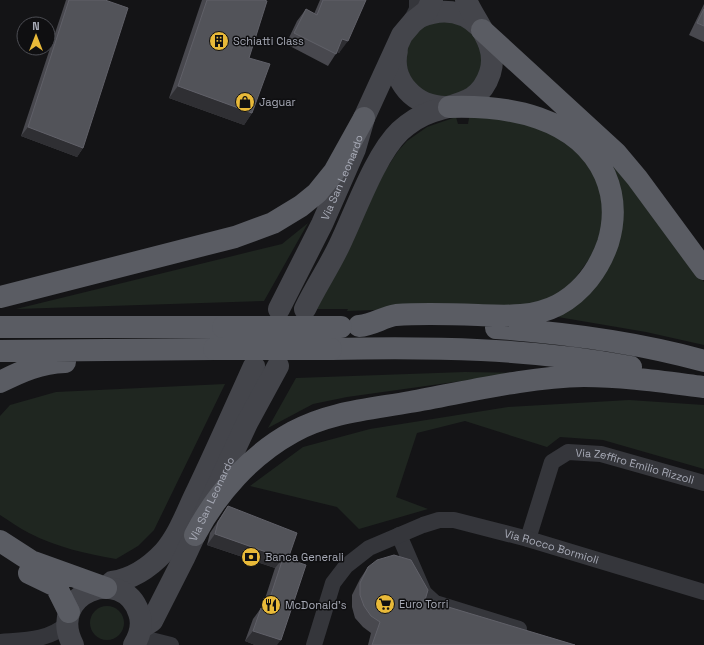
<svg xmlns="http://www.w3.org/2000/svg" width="704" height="645" viewBox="0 0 704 645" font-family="'Space Grotesk',sans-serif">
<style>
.green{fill:#1f2620}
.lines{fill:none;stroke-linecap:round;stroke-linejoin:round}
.minor{stroke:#35363b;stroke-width:16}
.secondary{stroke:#44454b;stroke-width:22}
.trunk{stroke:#5a5c63;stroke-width:22}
.trunk-bridge{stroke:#5a5c63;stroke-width:22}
.wall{fill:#48484e}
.shaded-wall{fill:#2f2f33}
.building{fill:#525359;stroke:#606068}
.labels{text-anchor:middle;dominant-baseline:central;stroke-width:3;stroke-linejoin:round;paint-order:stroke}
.poi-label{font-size:11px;fill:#a7aab6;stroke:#0f0f11;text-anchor:start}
.street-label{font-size:11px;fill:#a7aab6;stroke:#0f0f11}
</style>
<rect width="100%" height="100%" fill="#141416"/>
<path class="green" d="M406 59a38 38 0 1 1 76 0a38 38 0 1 1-76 0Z
M471 116 501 117 556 134 589 164 603 197V225L593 254 568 288 539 304 347 311 348 309H312L381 177 398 151 407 141 427 127 456 117 458 124H468L469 118Z
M603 155 624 172 704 282V345L646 332 558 317 604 268Z
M308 223 264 301 16 309 282 244Z
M465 372 519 373 347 397 313 404 268 428 296 378Z
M225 384 154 530 138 546 116 559C87 554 56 547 29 533 19 528 10 521 0 515V416L10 405 56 392Z
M629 400 704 405V469L603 440 560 437 547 447 465 421 417 433 396 497 428 509 359 529 337 507 250 486 303 447 370 429 508 407Z
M90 623a17 17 0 1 1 34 0a17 17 0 1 1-34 0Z"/>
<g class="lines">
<g class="minor">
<path d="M409 25 417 9V0"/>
<path d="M399 535 424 593 435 603 519 629"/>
<path id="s1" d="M528 539 552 462 568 452 601 454 704 483"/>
<path d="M139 637 171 645"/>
<path d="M0 642C24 640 48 641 67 624"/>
<path id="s2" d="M314 645 333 583 346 566 369 548 423 525 439 520H454L528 539 704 592"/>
</g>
<g class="secondary">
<path d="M420 17C441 8 463 10 480 27"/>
<path d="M397 50C390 81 415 107 446 107"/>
<path id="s3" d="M279 309 322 224 355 149 364 118 402 35 413 22 427 11 432 0"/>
<path d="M305 309C315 288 329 267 339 246 355 213 375 155 400 131 409 123 419 116 431 112 457 103 480 104 490 73 499 45 476 24 466 0"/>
<path d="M118 589 112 582C132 579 150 567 164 552 179 535 187 511 197 491 217 449 235 408 254 366"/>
<path id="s4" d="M141 628 152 621 184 558 247 423 278 366"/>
<path d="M73 645C46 593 123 564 139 613 143 624 140 635 134 645"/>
</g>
<path class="trunk" d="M482 30 616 153 637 178 704 269
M0 297 235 237 273 223 301 206 317 193 334 172 364 118
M359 326C373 325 383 317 396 315 423 313 451 314 478 315 505 316 533 318 558 305 582 292 599 269 608 243 615 220 615 198 605 175 578 116 507 105 449 107
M0 327H223
M496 328C566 333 636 342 704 361
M331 349C432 347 531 348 631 367
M0 351 214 349
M0 382C22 371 40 363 65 362
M195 535C217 493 251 455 293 432 329 412 371 409 410 402 467 392 526 377 584 376 624 376 664 382 704 387
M0 541 31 561 106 588
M29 573 56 586 69 612"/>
<path class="trunk-bridge" d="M223 327H341
M214 349H331"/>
</g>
<path class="wall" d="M66 0H105L83 148 77 157 21 136Z
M202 0H264L249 58 252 113 244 125 169 98Z
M320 0H366L339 53 337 52 328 66 286 44 297 21 306 9 314 14Z
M704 4V42L689 35Z
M228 506 288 559 277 645H255L245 641 253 619 261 608H262L275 568 207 545 210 533Z
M368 567 425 600 575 645H368L371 633 363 627 355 618 352 607V595L360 579Z"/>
<path class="shaded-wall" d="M342 39 348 41 339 53 334 51Z
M178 86 252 113 244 125 169 98Z
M28 127 83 148 77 157 21 136Z
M215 534 283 558 275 568 207 545Z
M253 631 281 640 277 645H255L245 641Z"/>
<path class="building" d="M69 0H105L128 8 83 148 28 127Z
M207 0H264L267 1 249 58 270 64 252 113 178 86Z
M323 0H366L348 41 342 39 336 54 294 33 306 9 317 15Z
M704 9V26L697 23Z
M228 506 297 533 288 559 306 565 281 640 253 631 261 608 266 610 283 558 215 534 218 522Z
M394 555 411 560 428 590 425 600 575 645H372L380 622 371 616 364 606 360 595V583L368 567 377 560Z"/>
<defs>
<g id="building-disc" transform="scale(1)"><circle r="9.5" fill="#e9ba39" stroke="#0f0f11"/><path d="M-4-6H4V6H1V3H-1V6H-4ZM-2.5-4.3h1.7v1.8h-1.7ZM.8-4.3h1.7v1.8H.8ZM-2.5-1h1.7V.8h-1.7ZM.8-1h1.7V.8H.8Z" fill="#111"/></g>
<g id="shop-disc" transform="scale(1)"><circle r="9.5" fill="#e9ba39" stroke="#0f0f11"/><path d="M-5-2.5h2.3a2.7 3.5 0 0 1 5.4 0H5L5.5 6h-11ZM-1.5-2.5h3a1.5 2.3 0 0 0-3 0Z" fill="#111"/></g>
<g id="bank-disc" transform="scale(1)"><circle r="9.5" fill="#e9ba39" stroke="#0f0f11"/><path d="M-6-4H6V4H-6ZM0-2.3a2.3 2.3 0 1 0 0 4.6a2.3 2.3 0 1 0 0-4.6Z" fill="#111"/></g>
<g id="supermarket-disc" transform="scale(1)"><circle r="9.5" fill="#e9ba39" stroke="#0f0f11"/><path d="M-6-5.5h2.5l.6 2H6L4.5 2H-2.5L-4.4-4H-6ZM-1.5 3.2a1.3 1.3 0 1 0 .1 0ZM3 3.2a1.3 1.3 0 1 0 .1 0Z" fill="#111"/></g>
<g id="restaurant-disc" transform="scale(1)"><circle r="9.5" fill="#e9ba39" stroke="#0f0f11"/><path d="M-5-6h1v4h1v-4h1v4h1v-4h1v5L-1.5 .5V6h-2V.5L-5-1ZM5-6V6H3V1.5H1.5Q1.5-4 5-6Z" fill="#111"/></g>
</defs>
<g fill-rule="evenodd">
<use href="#building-disc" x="219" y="41"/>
<use href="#shop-disc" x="245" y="102"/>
<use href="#bank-disc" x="251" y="557"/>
<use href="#supermarket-disc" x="385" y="604"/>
<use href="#restaurant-disc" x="271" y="605"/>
</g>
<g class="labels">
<g class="poi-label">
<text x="233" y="41">Schiatti Class</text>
<text x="259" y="102">Jaguar</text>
<text x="265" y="557">Banca Generali</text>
<text x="399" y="604">Euro Torri</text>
<text x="285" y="605">McDonald's</text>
</g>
<g class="street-label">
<text stroke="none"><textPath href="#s3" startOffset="146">Via San Leonardo</textPath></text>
<text stroke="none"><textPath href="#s1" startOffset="168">Via Zeffiro Emilio Rizzoli</textPath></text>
<text stroke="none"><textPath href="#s4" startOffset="149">Via San Leonardo</textPath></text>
<text stroke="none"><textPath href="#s2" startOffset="307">Via Rocco Bormioli</textPath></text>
</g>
</g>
<g transform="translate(36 36)"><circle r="19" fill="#0f0f11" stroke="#4c4d53"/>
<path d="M0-3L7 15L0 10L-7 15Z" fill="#e9ba39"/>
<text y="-6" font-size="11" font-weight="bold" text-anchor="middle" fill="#a7aab6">N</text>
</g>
</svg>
